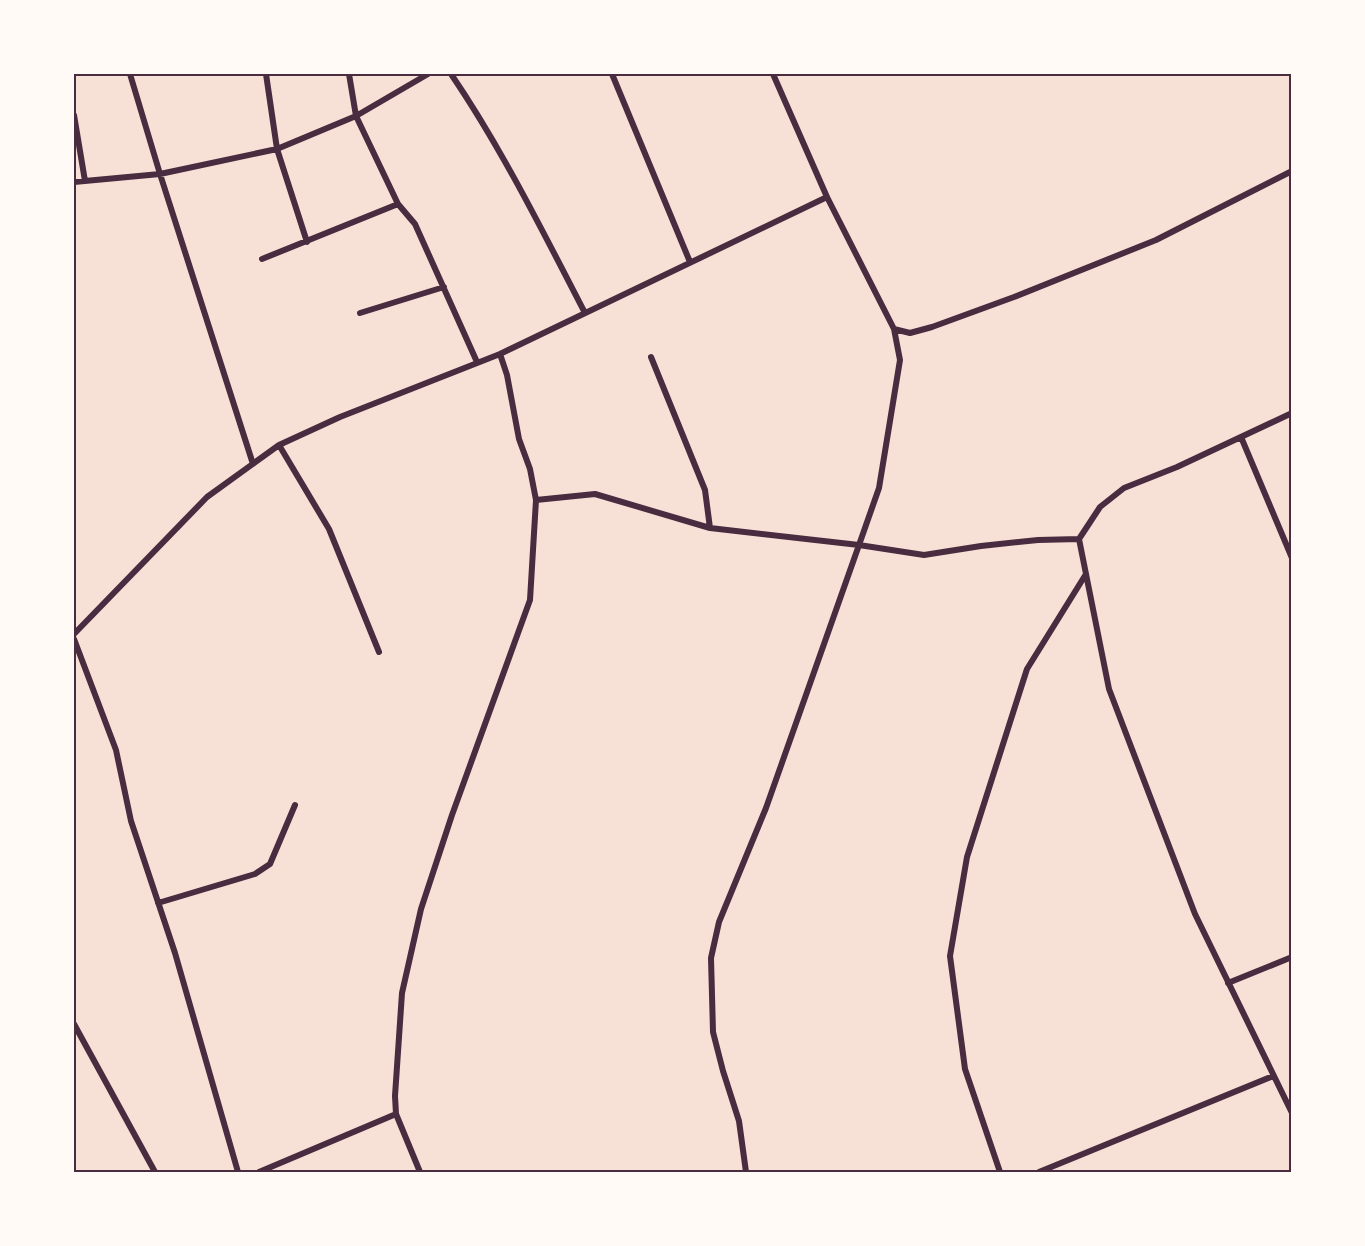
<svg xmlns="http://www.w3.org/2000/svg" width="1365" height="1246" viewBox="0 0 1365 1246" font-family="'PT Sans Narrow',sans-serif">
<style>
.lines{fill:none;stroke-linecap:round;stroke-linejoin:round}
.minor{stroke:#4a2c40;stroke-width:6}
.neatline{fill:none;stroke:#4a2c40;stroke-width:2}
</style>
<rect width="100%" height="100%" fill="#f7e1d7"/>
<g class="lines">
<path class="minor" d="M130 74 160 174 253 464
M266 74 277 149 307 242
M349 74 356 116 428 74
M451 74C502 149 543 232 585 313
M612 74 690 262
M74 115 85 181
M74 182 160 174 277 149 356 116 398 204 415 224 477 362
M827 197 894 329 910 333 932 327 1014 297 1156 240 1292 171
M262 259 398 204
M360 313 444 287
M894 329 900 360 879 488 859 545 924 555 981 546 1038 540 1079 539
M651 357 705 490 710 528
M1292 413 1177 467 1124 488 1100 507 1079 539 1109 689 1195 914 1292 1113
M1241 437 1292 558
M279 445 329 529 379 652
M536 500 595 494 710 528 859 545 766 808 719 922 711 958 713 1032 723 1071 739 1121 746 1172
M74 634 207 497 279 445 340 417 500 354
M74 639 116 750 131 821 175 953 238 1172
M158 903 255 874 270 864 295 805
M1228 983 1292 957
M74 1024 155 1172
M396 1114 420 1172
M259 1172 396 1114 395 1096 402 993 421 909 452 815 530 600 536 500 530 469 519 439 507 375 500 354 827 197 773 74
M1000 1172 965 1069 950 956 967 857 1027 669 1086 574
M1039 1172 1273 1076"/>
</g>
<rect width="1365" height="1246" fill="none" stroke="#fffaf5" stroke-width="150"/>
<rect x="75" y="75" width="1215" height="1096" class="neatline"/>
</svg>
